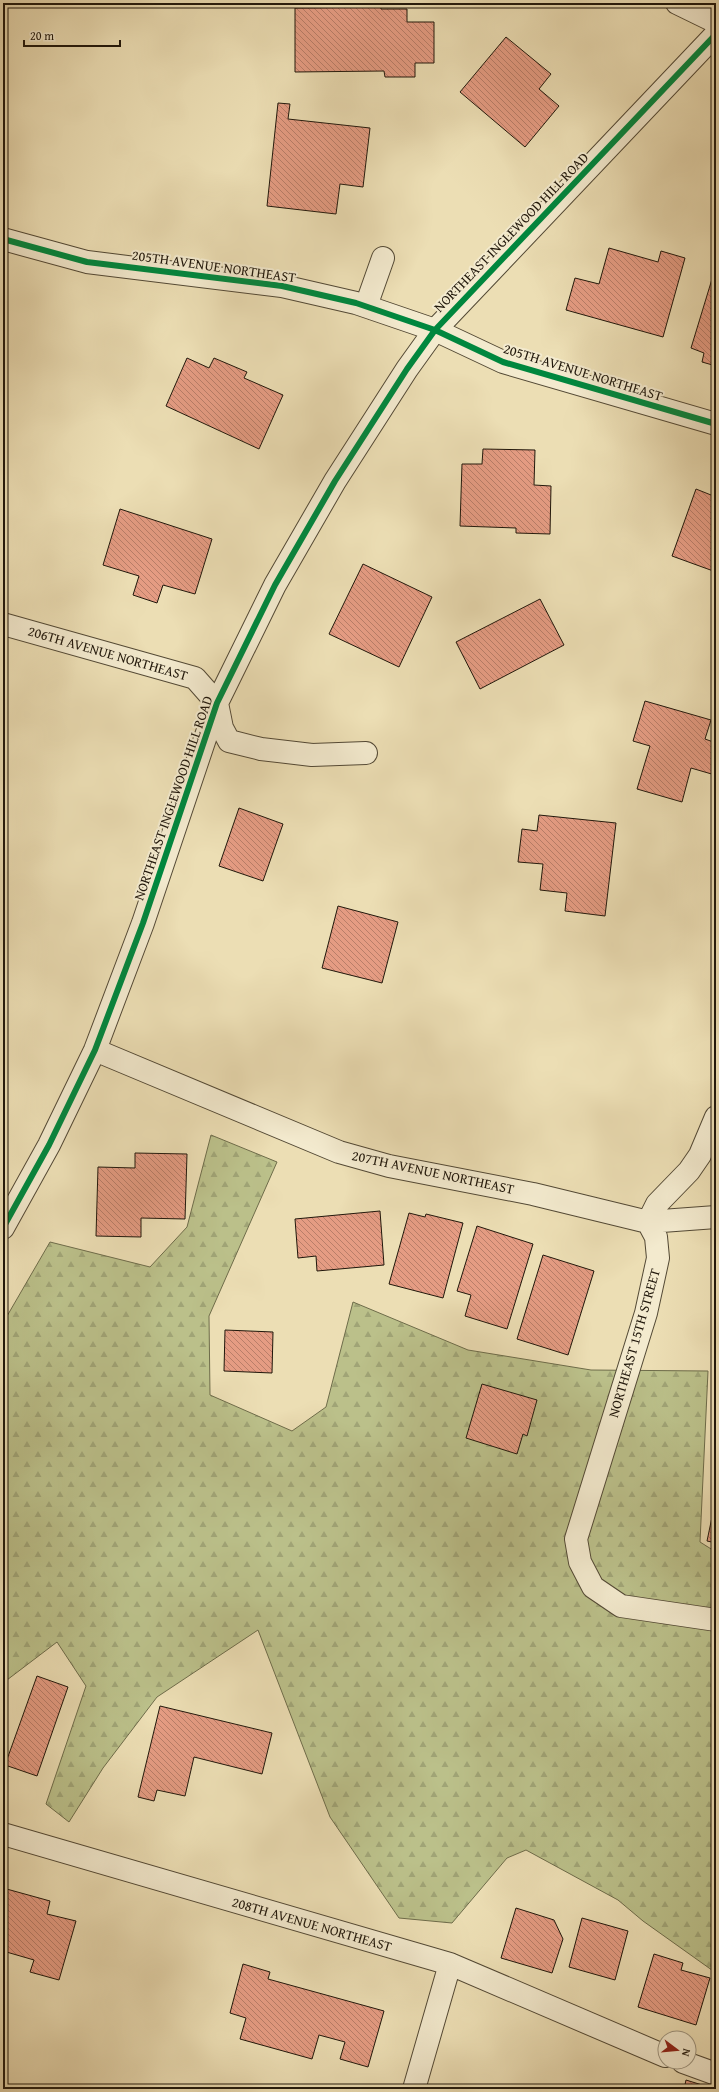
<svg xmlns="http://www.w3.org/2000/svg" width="719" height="2092" viewBox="0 0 719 2092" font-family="'Gentium Book Plus',serif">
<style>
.forest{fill:url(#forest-firs);stroke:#6e6c4a}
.building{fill:url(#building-back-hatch);stroke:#20170b}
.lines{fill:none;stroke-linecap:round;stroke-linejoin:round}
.minor-casing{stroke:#534935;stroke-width:24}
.minor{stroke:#f3eace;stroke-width:22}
.cycleway-casing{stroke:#f3eace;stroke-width:8}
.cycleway{stroke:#00873e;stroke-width:6}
.labels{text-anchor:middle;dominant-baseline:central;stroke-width:4;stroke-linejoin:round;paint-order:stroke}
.street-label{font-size:14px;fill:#20170b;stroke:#f3eace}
</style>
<defs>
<pattern id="forest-firs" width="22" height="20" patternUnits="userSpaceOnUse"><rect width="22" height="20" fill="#bbc08a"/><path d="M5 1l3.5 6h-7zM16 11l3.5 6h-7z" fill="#a0a476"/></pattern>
<pattern id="building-back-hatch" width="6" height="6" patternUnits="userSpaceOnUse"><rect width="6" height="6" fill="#e59c83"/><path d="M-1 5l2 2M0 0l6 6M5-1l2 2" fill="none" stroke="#b97e69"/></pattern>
</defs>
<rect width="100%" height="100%" fill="#ecdeb4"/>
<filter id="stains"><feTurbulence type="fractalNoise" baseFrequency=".005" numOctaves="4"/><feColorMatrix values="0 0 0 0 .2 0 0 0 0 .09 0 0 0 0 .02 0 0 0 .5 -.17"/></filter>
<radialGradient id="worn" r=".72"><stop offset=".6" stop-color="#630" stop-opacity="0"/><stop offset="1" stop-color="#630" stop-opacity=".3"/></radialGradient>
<path class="forest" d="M211 1135 277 1162 209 1316 210 1395 292 1431 326 1407 353 1302 468 1350 591 1370 708 1371 700 1542 716 1552V1973L643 1921 618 1900 526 1850 507 1858 452 1923 399 1918 330 1817 258 1630 157 1697 103 1768 69 1822 46 1804 86 1686 57 1642 3 1683V1323L50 1242 150 1267 187 1227Z"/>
<path class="building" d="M381 7V9H407V22H434V63H415V77H385L384 71 295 72V8Z
M506 37 551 74 539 89 559 106 525 147 460 92Z
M278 103 290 104 288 119 370 128 363 187 340 184 336 214 267 206Z
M609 248 658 262 661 251 685 258 663 337 566 310 575 278 599 284Z
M712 279 716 280V366L702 362 704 353 691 348Z
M187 358 209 368 214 358 247 372 244 378 283 395 259 449 166 406Z
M483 449 535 450 534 485 551 486 550 534 516 533V528L460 526 462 464H482Z
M696 489 716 497V572L672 556Z
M120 509 212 539 195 594 163 585 157 603 133 595 139 576 103 565Z
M363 564 432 597 399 667 329 634Z
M540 599 564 645 480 689 456 642Z
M645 701 711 720 705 739 716 743 715 775 691 768 682 802 637 789 650 746 633 741Z
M239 808 283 824 263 881 219 866Z
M539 815 616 823 605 916 565 911 567 893 540 890 543 864 518 862 522 829 537 831Z
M338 906 398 922 382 983 322 968Z
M135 1153 187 1154 185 1219 141 1218V1237L96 1236 98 1167 135 1168Z
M380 1211 384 1265 317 1271 316 1256 298 1258 295 1219Z
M409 1213 425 1217 426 1214 463 1223 443 1298 389 1284Z
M477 1226 533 1244 507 1329 465 1316 471 1295 457 1291Z
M543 1255 594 1271 568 1355 517 1339Z
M225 1330 273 1332 272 1373 224 1371Z
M482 1384 537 1400 527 1436 523 1434 517 1454 466 1438Z
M716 1498V1543L707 1541Z
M37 1676 68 1687 37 1776 5 1765Z
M160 1706 272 1733 262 1774 194 1757 185 1796 157 1790 154 1801 138 1797Z
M3 1888 50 1901 47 1914 76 1921 59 1980 30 1972 34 1960 3 1951Z
M516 1908 554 1920 563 1939 552 1973 501 1958Z
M582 1918 628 1931 615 1980 569 1967Z
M654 1954 683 1963 681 1970 710 1978 696 2025 638 2007Z
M243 1964 270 1972 268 1979 384 2011 368 2067 340 2059 345 2042 319 2035 312 2059 240 2039 246 2018 230 2013Z
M686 2080 715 2089H684Z
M615 2086 626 2089H614Z"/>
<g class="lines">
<g class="minor-casing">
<path id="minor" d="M677 3 716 22
M3 239 87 262 282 286 356 303 435 330 503 362 716 424
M366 306 383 258
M3 624 195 678 217 703 222 728 229 741 261 749 312 755 366 753
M95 1050 339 1152 389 1166 533 1194 648 1222 716 1217
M716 1117 700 1155 689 1171 657 1204 648 1222 656 1237 658 1258 646 1313 576 1539 580 1562 593 1587 621 1606 716 1620
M3 1228 49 1145 95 1050 143 923 217 703 275 585 335 481 407 369 435 330 716 34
M3 1834 450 1964 665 2056
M683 2062 716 2074
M414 2089 450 1964"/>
</g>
<use href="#minor" class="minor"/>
<g class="cycleway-casing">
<path id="cycleway" d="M3 239 87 262 282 286 356 303 435 330 503 362 716 424
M3 1228 49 1145 95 1050 143 923 217 703 275 585 335 481 407 369 435 330 716 34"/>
</g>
<use href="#cycleway" class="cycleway"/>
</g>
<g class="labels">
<g class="street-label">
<text transform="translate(511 232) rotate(-46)">NORTHEAST INGLEWOOD HILL ROAD</text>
<text transform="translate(214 266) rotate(8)">205TH AVENUE NORTHEAST</text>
<text transform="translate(583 372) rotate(17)">205TH AVENUE NORTHEAST</text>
<text transform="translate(108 653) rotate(16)">206TH AVENUE NORTHEAST</text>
<text transform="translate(173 798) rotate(-71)">NORTHEAST INGLEWOOD HILL ROAD</text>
<text transform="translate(433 1172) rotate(12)">207TH AVENUE NORTHEAST</text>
<text transform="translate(634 1343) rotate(-74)">NORTHEAST 15TH STREET</text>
<text transform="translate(312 1924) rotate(16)">208TH AVENUE NORTHEAST</text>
</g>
</g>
<rect width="719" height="2092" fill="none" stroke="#ecdeb4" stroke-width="16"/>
<rect x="4" y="4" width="711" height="2084" fill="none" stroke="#20170b" stroke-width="2"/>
<rect x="8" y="8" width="703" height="2076" fill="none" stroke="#20170b"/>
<g transform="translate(677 2050) rotate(106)"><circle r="19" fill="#f3eace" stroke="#9f9680"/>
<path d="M0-3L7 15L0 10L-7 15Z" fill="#8f2418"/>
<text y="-6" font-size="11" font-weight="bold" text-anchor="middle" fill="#20170b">N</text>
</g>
<path d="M24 40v6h96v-6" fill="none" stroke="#20170b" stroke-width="2"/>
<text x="30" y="40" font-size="12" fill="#20170b" stroke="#f3eace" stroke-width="3" paint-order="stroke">20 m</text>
<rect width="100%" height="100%" filter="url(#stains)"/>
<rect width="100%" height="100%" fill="url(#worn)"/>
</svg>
